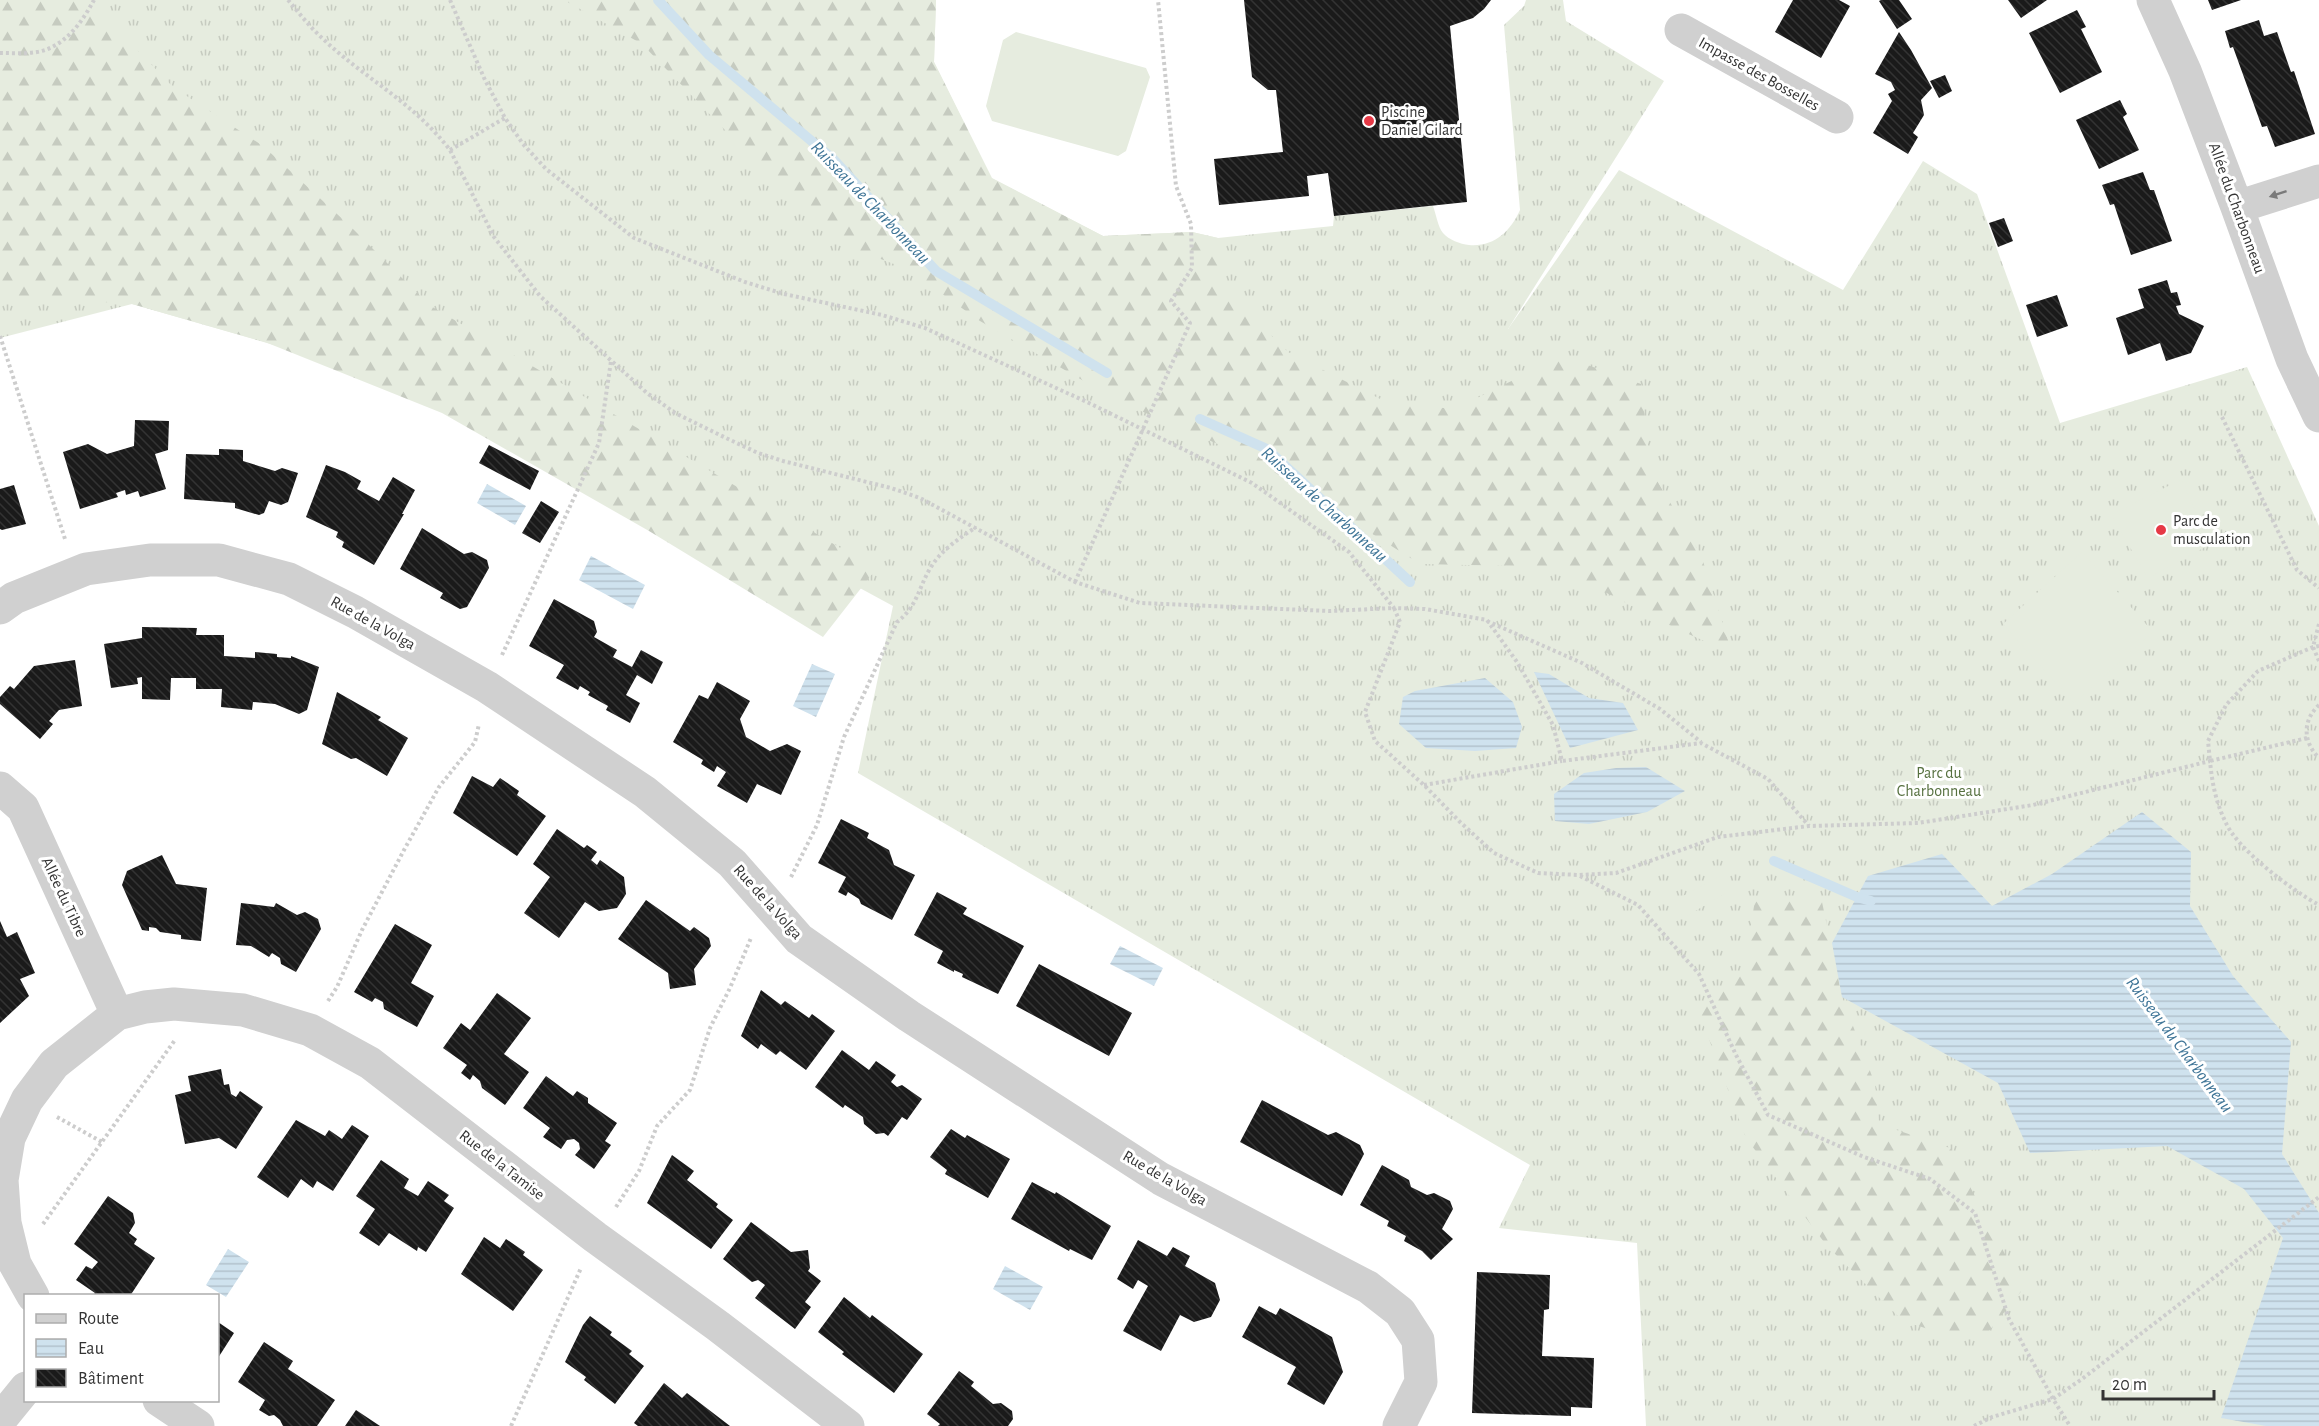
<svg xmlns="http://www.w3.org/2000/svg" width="2319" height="1426" viewBox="0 0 2319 1426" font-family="'Alegreya Sans',sans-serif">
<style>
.grass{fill:url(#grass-tufts)}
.forest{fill:url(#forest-firs)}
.garden{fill:#e6ecdf}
.water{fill:url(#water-rules)}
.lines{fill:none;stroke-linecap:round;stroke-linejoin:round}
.stream{stroke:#cfe2ee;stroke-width:10}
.building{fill:url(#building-back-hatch)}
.path{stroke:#cdcdcd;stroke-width:4;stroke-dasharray:3 3;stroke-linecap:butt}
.minor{stroke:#d0d0d0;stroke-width:33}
.oneway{fill:#7a7a7a}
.poi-dot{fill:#e63946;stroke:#fff;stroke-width:2}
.labels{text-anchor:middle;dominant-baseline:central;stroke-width:6;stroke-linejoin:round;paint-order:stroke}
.street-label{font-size:16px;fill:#333;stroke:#fff}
.poi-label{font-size:16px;fill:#333;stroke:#fff;text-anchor:start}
.park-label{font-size:16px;fill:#56703f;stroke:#fff}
.water-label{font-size:18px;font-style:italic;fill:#3f7597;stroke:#fff}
</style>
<defs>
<pattern id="grass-tufts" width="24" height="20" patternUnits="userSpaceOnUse" patternTransform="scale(1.5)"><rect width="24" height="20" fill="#e6ecdf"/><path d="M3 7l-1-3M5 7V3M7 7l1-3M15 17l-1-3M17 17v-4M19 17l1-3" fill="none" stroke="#c6cbc0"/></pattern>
<pattern id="forest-firs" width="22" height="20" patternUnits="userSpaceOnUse" patternTransform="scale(1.5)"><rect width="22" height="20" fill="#e6ecdf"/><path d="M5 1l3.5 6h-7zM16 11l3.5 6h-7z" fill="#c6cbc0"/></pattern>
<pattern id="water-rules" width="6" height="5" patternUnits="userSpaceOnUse" patternTransform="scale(1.5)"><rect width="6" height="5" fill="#cfe2ee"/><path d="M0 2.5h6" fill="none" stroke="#b2c2cd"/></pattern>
<pattern id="building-back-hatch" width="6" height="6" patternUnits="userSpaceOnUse" patternTransform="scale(1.5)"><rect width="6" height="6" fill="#1a1a1a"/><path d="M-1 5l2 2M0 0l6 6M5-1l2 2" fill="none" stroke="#333"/></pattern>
</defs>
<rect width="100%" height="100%" fill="#fff"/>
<path class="grass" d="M0 0H936L934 62 991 178 1103 236 1192 232 1218 238 1333 226 1334 216 1433 206C1436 214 1438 227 1443 233 1449 240 1460 244 1469 245 1494 247 1510 232 1520 210L1504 25 1524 6 1526 0H1563L1566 21 1664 81 1508 329 1619 170 1843 290 1923 161 1977 194 2060 423 2247 367 2319 526V1426H1646L1637 1243 1499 1228 1530 1165 858 773 893 606 566 429 132 304 0 338Z"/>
<path class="forest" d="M0 0H89L173 87 263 146 349 225 429 305 876 569 823 637 649 531 442 413 265 342 132 304 0 295Z
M564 0H936L934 62 992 178 1103 236 1192 232 1218 238 1220 285 1288 352 1388 403 1455 409 1562 356 1641 384 1651 470 1701 555 1732 653 1677 629 1556 567 1420 564 1255 460 1120 402 980 321 907 269 831 240 642 44Z
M1755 900 1822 902 1842 997 1875 1084 1879 1124 1950 1148 2023 1289 1989 1331 1944 1334 1903 1321 1827 1246 1746 1138 1697 1007 1743 974Z"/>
<path class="garden" d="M1016 32 1146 68 1150 77 1126 151 1118 156 992 121 986 106 1003 40Z
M2182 479 2209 545 2148 578 2111 515Z
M2082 552 2153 632 2074 703 2003 624Z
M1720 876 1728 892 1683 918 1674 901Z"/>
<path class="water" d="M487 484 526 506 515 525 477 503Z
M591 556 645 585 633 609 579 580Z
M812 664 835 674 816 717 793 706Z
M1534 672 1549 674 1589 698 1623 703 1638 730 1570 748Z
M1485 678 1513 702 1522 727 1516 748 1475 751 1426 748 1399 724 1403 697 1415 691Z
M1646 767 1685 791 1647 812 1589 824 1555 821 1554 794 1584 773 1616 768Z
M2142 812 2191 852 2190 906 2233 976 2291 1042 2282 1154 2319 1213V1426H2266L2221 1418 2283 1238 2244 1189 2167 1146 2030 1153 1998 1083 1842 997 1832 943 1868 876 1942 854 1992 906 2052 874Z
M1120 946 1163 968 1154 986 1110 964Z
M228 1249 249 1262 226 1297 206 1285Z
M1005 1266 1043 1287 1030 1310 993 1289Z"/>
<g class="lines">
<path class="stream" d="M658 0 709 55 833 159 936 271 1107 373
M1200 419 1267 449 1410 582
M1774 861 1857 897 1871 901"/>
</g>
<path class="building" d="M1244 0H1491L1484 9 1473 18 1450 26 1467 202 1334 216 1328 173 1307 176 1309 196 1219 205 1214 159 1283 152 1276 90H1268L1252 77Z
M1793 0H1839L1850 6 1821 58 1775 32Z
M1881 0H1899L1912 19 1897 29 1879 1Z
M2008 0H2047L2021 18Z
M2208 0H2241L2212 10Z
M2077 10 2086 27 2081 29 2102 72 2060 93 2029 33Z
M2259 20 2264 36 2277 32 2291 72 2294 71 2315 134 2275 147 2267 126 2262 127 2233 47 2230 48 2225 31Z
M1899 32 1911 50 1932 88 1921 100 1924 115 1913 133 1918 137 1908 154 1873 133 1892 101 1888 94 1895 90 1891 82 1875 74Z
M1945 75 1952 91 1939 98 1930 81Z
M2120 100 2127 114 2123 117 2139 150 2099 169 2076 120Z
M2143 172 2150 190H2154L2172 241 2131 255 2114 204 2110 205 2102 185Z
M2004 218 2013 241 1998 247 1989 223Z
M2167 280 2171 293 2177 292 2181 305 2176 306 2179 314 2204 326 2191 353 2166 361 2160 343 2128 355 2116 318 2144 308 2138 289Z
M2057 295 2068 326 2037 337 2026 305Z
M135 420 169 421 168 450 155 454 166 489 140 497 138 491 126 495 125 490 116 493 118 497 80 509 63 452 88 444 107 454 134 446Z
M489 445 539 471 530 490 479 463Z
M219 449 243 450V461L275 471 282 468 298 473 288 502 281 505 269 501 264 513 259 515 235 508V503L184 499 186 454 219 455Z
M326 465 345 472 361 481 357 489 379 501 393 477 415 490 402 514H404L374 565 342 547 344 542 336 537 338 532 306 517Z
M14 485 26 524 2 530 0 529V489Z
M541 501 559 512 540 543 522 533Z
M422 528 464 554 472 552 487 560 489 568 467 607 460 609 440 598 443 593 400 569Z
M554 599 594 621 597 632 594 637 617 650 613 657 632 667 641 650 663 662 652 684 637 675 626 695 640 703 630 723 606 710 608 706 588 695 590 692 580 686 578 690 556 678 564 665 529 646Z
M142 627 197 628 196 635H224V656L255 658V652L277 654V657L291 658V656L319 667 307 710 299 714 275 704 253 702 252 710 221 707 222 689H196V678H171L170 700 142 699V677L137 678 138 684 111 688 104 644 142 638Z
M75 660 82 706 59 710 49 721 53 724 40 739 0 704V697L10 686 14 689 34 666Z
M717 682 750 701 740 719 746 737 770 751 787 744 801 751 781 795 757 784 747 803 717 786 726 772 717 766 714 772 701 764 703 760 673 742 699 695 708 699Z
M337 692 381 717 378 720 408 738 387 776 356 758 351 759 322 744Z
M472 776 493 787 500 778 519 791 517 795 546 816 517 856 453 813Z
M841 819 869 833 867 838 889 850 894 865 915 875 892 920 861 904 859 899 848 892 846 896 838 892 846 877 818 863Z
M557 829 584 848 587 845 597 852 591 860 597 865 600 860 624 877 626 894 617 908 599 911 585 902 559 938 524 913 550 877 533 864Z
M162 855 176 884 207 888 201 941 181 939V935L160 932 156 928 149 927V931L142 930 122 885 127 871Z
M937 892 967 908 963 914 1024 946 998 994 962 977 963 974 954 970V972L937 963 943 951 914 935Z
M646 900 690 931 694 927 709 938 711 946 694 969 696 985 670 989 668 973 618 939Z
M241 903 274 907 276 903 297 915 305 912 318 919 321 929 296 972 281 964 280 958 272 953 269 957 251 946 236 945Z
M0 921 7 937 17 932 35 973 20 979 29 996 0 1023Z
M395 924 432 945 411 983 434 996 417 1027 384 1009 383 1002 375 998 372 1002 354 992Z
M1039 964 1132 1013 1109 1056 1016 1006Z
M761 990 781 1005 785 1001 809 1018 812 1014 835 1031 806 1070 780 1051 776 1055 761 1044 758 1049 741 1036Z
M497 993 531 1018 504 1054 529 1072 505 1105 482 1088 480 1081 473 1075 470 1080 461 1073 467 1065 443 1048 461 1023 470 1030Z
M842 1050 869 1070 876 1061 896 1075 891 1082 897 1087 902 1085 922 1099 907 1120 902 1117 888 1136 884 1133 876 1134 864 1124 863 1117 845 1105 843 1108 815 1087Z
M221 1069 224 1085 229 1084 231 1094 236 1097 240 1091 263 1107 236 1149 219 1138 185 1144 175 1095 191 1091 188 1076Z
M546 1076 573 1096 577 1091 588 1098V1103L617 1123 605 1141 611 1145 594 1169 575 1155 580 1149 579 1143 574 1139 567 1140 561 1149 543 1137 550 1128 523 1108Z
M1262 1100 1328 1135 1336 1132 1360 1145 1364 1154 1342 1196 1240 1142Z
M296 1120 325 1136 329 1130 342 1139 352 1125 369 1136 333 1191 317 1181 313 1188 301 1179 288 1198 257 1177Z
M951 1129 965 1138 967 1135 1010 1159 988 1198 945 1174 947 1170 930 1157Z
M672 1155 694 1171 687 1180 718 1204 716 1207 733 1220 711 1249 647 1203Z
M381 1160 409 1179 404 1188 418 1196 428 1181 449 1195 444 1201 454 1208 426 1252 418 1247 417 1251 389 1233 379 1246 359 1233 375 1209 356 1196Z
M1382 1165 1409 1180 1411 1187 1427 1195 1434 1193 1450 1201 1453 1209 1442 1229 1453 1239 1431 1260 1422 1251 1404 1241 1406 1236 1387 1226 1389 1221 1360 1205Z
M1032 1182 1055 1194 1056 1192 1111 1226 1092 1260 1070 1249 1069 1251 1011 1219Z
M108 1196 133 1213 135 1223 129 1233 137 1239 134 1244 155 1258 130 1296H93L95 1293 76 1280 86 1266 92 1269 98 1262 74 1244Z
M751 1222 791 1252 808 1250 810 1268 808 1271 821 1281 805 1302 811 1307 795 1329 755 1298 765 1285 758 1280 752 1282 723 1259Z
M484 1237 500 1248 506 1239 525 1252 523 1255 543 1270 513 1311 461 1274Z
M1138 1240 1167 1256 1173 1247 1190 1256 1185 1266 1215 1283 1220 1300 1211 1317 1194 1322 1180 1315 1161 1351 1123 1331 1148 1286 1138 1280 1133 1289 1117 1279Z
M1477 1272 1550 1275 1549 1309 1544 1310 1542 1356 1594 1358 1592 1408 1571 1407V1416L1472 1413Z
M844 1297 870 1318 872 1315 923 1354 894 1393 842 1354 844 1352 818 1332Z
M1259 1306 1276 1315 1280 1308 1332 1337 1343 1372 1324 1405 1287 1384 1296 1367 1242 1337Z
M590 1316 612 1332 610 1335 632 1351 629 1354 644 1366 615 1404 584 1380 586 1377 565 1362 583 1325Z
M218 1322 234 1333 218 1358Z
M264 1342 293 1361 288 1369 335 1400 317 1426H283L280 1420 274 1415 269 1416 259 1410 265 1400 238 1382Z
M959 1371 974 1382 971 1386 993 1404 1001 1403 1012 1411 1013 1419 1008 1426H938L940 1424 927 1414Z
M664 1383 682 1398 687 1393 730 1426H638L634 1423Z
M356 1410 380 1426H345Z"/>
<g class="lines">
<path class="path" d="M288 0C299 13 309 26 322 38 365 79 412 101 450 150L494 237 540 296 647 393 675 413 726 438 758 453 783 461 891 488 920 498 1075 582 1140 603 1330 611 1394 608 1400 622 1365 712 1375 741 1424 785 1460 822 1494 853 1538 873 1579 875 1616 873 1718 837 1809 826 1918 823 2033 805 2210 761C2212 783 2216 803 2226 823 2238 850 2293 891 2319 905
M450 0 485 80 505 118 523 144 546 169 634 238 745 282 784 294 882 315 925 328 1089 403 1252 483 1349 552 1394 608 1425 609 1487 620 1517 662 1553 725 1562 761 1701 743 1768 779 1809 826
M0 53C12 53 25 54 37 52 65 47 82 22 94 0
M450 150 505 118
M0 336 65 539
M2222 417 2297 570 2319 588
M1075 582 1190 323 1171 301 1192 268 1191 224 1176 186 1158 0
M1487 621 1582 663 1660 709 1701 742
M2319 624 2313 647 2319 661
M502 655 599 443 611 361
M2319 705C2302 721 2303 742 2319 758
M2307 738 2210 761 2208 741 2226 705 2258 671 2313 647 2319 646
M1424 785 1562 761
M1580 876 1638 905 1699 974 1736 1055 1768 1115 1864 1157 1930 1179 1975 1213 2009 1319 2053 1399 2070 1426
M791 877 817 825 844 737 897 622C918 606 918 588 931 567 942 549 959 539 976 527
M328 1001 337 987 362 930 404 850 439 787 475 742 479 724
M57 1117 102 1142
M616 1207 639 1171 657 1126 690 1090 710 1028 730 988 751 938
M43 1224 175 1040
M511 1426 581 1268
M1974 1426 1992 1417 2053 1399 2082 1379 2319 1197"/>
<path class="minor" d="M2153 0 2185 71 2237 207 2292 359 2319 416
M1681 30 1837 117
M2237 207 2319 181
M0 608 14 598 86 569 150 560H219L289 579 355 612 487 687 645 792 732 863 799 939 909 1016 1161 1179 1368 1287 1400 1312 1418 1340 1421 1382 1399 1426
M0 788 23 808 117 1014
M33 1296 15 1264 5 1223 2 1180 9 1138 27 1100 54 1064 117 1014 145 1007 174 1004 243 1010 310 1030 370 1063 595 1237 718 1326 848 1426
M159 1400 198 1426
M0 1420 26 1388"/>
</g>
<defs><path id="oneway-solid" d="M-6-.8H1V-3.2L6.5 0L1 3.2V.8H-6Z" transform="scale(1.5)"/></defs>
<use class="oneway" href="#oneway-solid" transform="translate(2278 194) rotate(162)"/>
<g class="poi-dot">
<circle cx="1369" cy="121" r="6"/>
<circle cx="2161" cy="530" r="6"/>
</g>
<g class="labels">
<g class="street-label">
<text transform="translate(1759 74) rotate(29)">Impasse des Bosselles</text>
<text transform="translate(2237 208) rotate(70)">Allée du Charbonneau</text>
<text transform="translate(373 623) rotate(29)">Rue de la Volga</text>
<text transform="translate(64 897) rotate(65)">Allée du Tibre</text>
<text transform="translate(768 902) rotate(48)">Rue de la Volga</text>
<text transform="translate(502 1165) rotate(38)">Rue de la Tamise</text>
<text transform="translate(1165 1178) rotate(30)">Rue de la Volga</text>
</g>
<g class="poi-label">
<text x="1381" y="112">Piscine<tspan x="1381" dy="18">Daniel Gilard</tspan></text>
<text x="2173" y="521">Parc de<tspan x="2173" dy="18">musculation</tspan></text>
</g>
<g class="park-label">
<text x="1939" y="773">Parc du<tspan x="1939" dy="18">Charbonneau</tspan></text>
</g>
<g class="water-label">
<text transform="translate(870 203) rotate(46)">Ruisseau de Charbonneau</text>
<text transform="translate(1324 505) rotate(42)">Ruisseau de Charbonneau</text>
<text transform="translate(2179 1045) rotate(53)">Ruisseau du Charbonneau</text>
</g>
</g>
<rect x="24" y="1294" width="195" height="108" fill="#ffffff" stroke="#adadad" stroke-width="1.5"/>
<rect x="36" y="1314" width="30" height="9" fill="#d0d0d0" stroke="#adadad" stroke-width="1.5"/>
<text x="78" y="1324" font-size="18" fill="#333333">Route</text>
<rect x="36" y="1339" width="30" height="18" fill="url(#water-rules)" stroke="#adadad" stroke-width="1.5"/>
<text x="78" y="1354" font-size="18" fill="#333333">Eau</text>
<rect x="36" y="1369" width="30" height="18" fill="url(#building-back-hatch)" stroke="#adadad" stroke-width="1.5"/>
<text x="78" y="1384" font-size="18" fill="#333333">Bâtiment</text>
<path d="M2103 1390v9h111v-9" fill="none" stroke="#333333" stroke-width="3"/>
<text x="2112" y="1390" font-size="18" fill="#333333" stroke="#ffffff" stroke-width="4.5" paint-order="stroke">20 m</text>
</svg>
